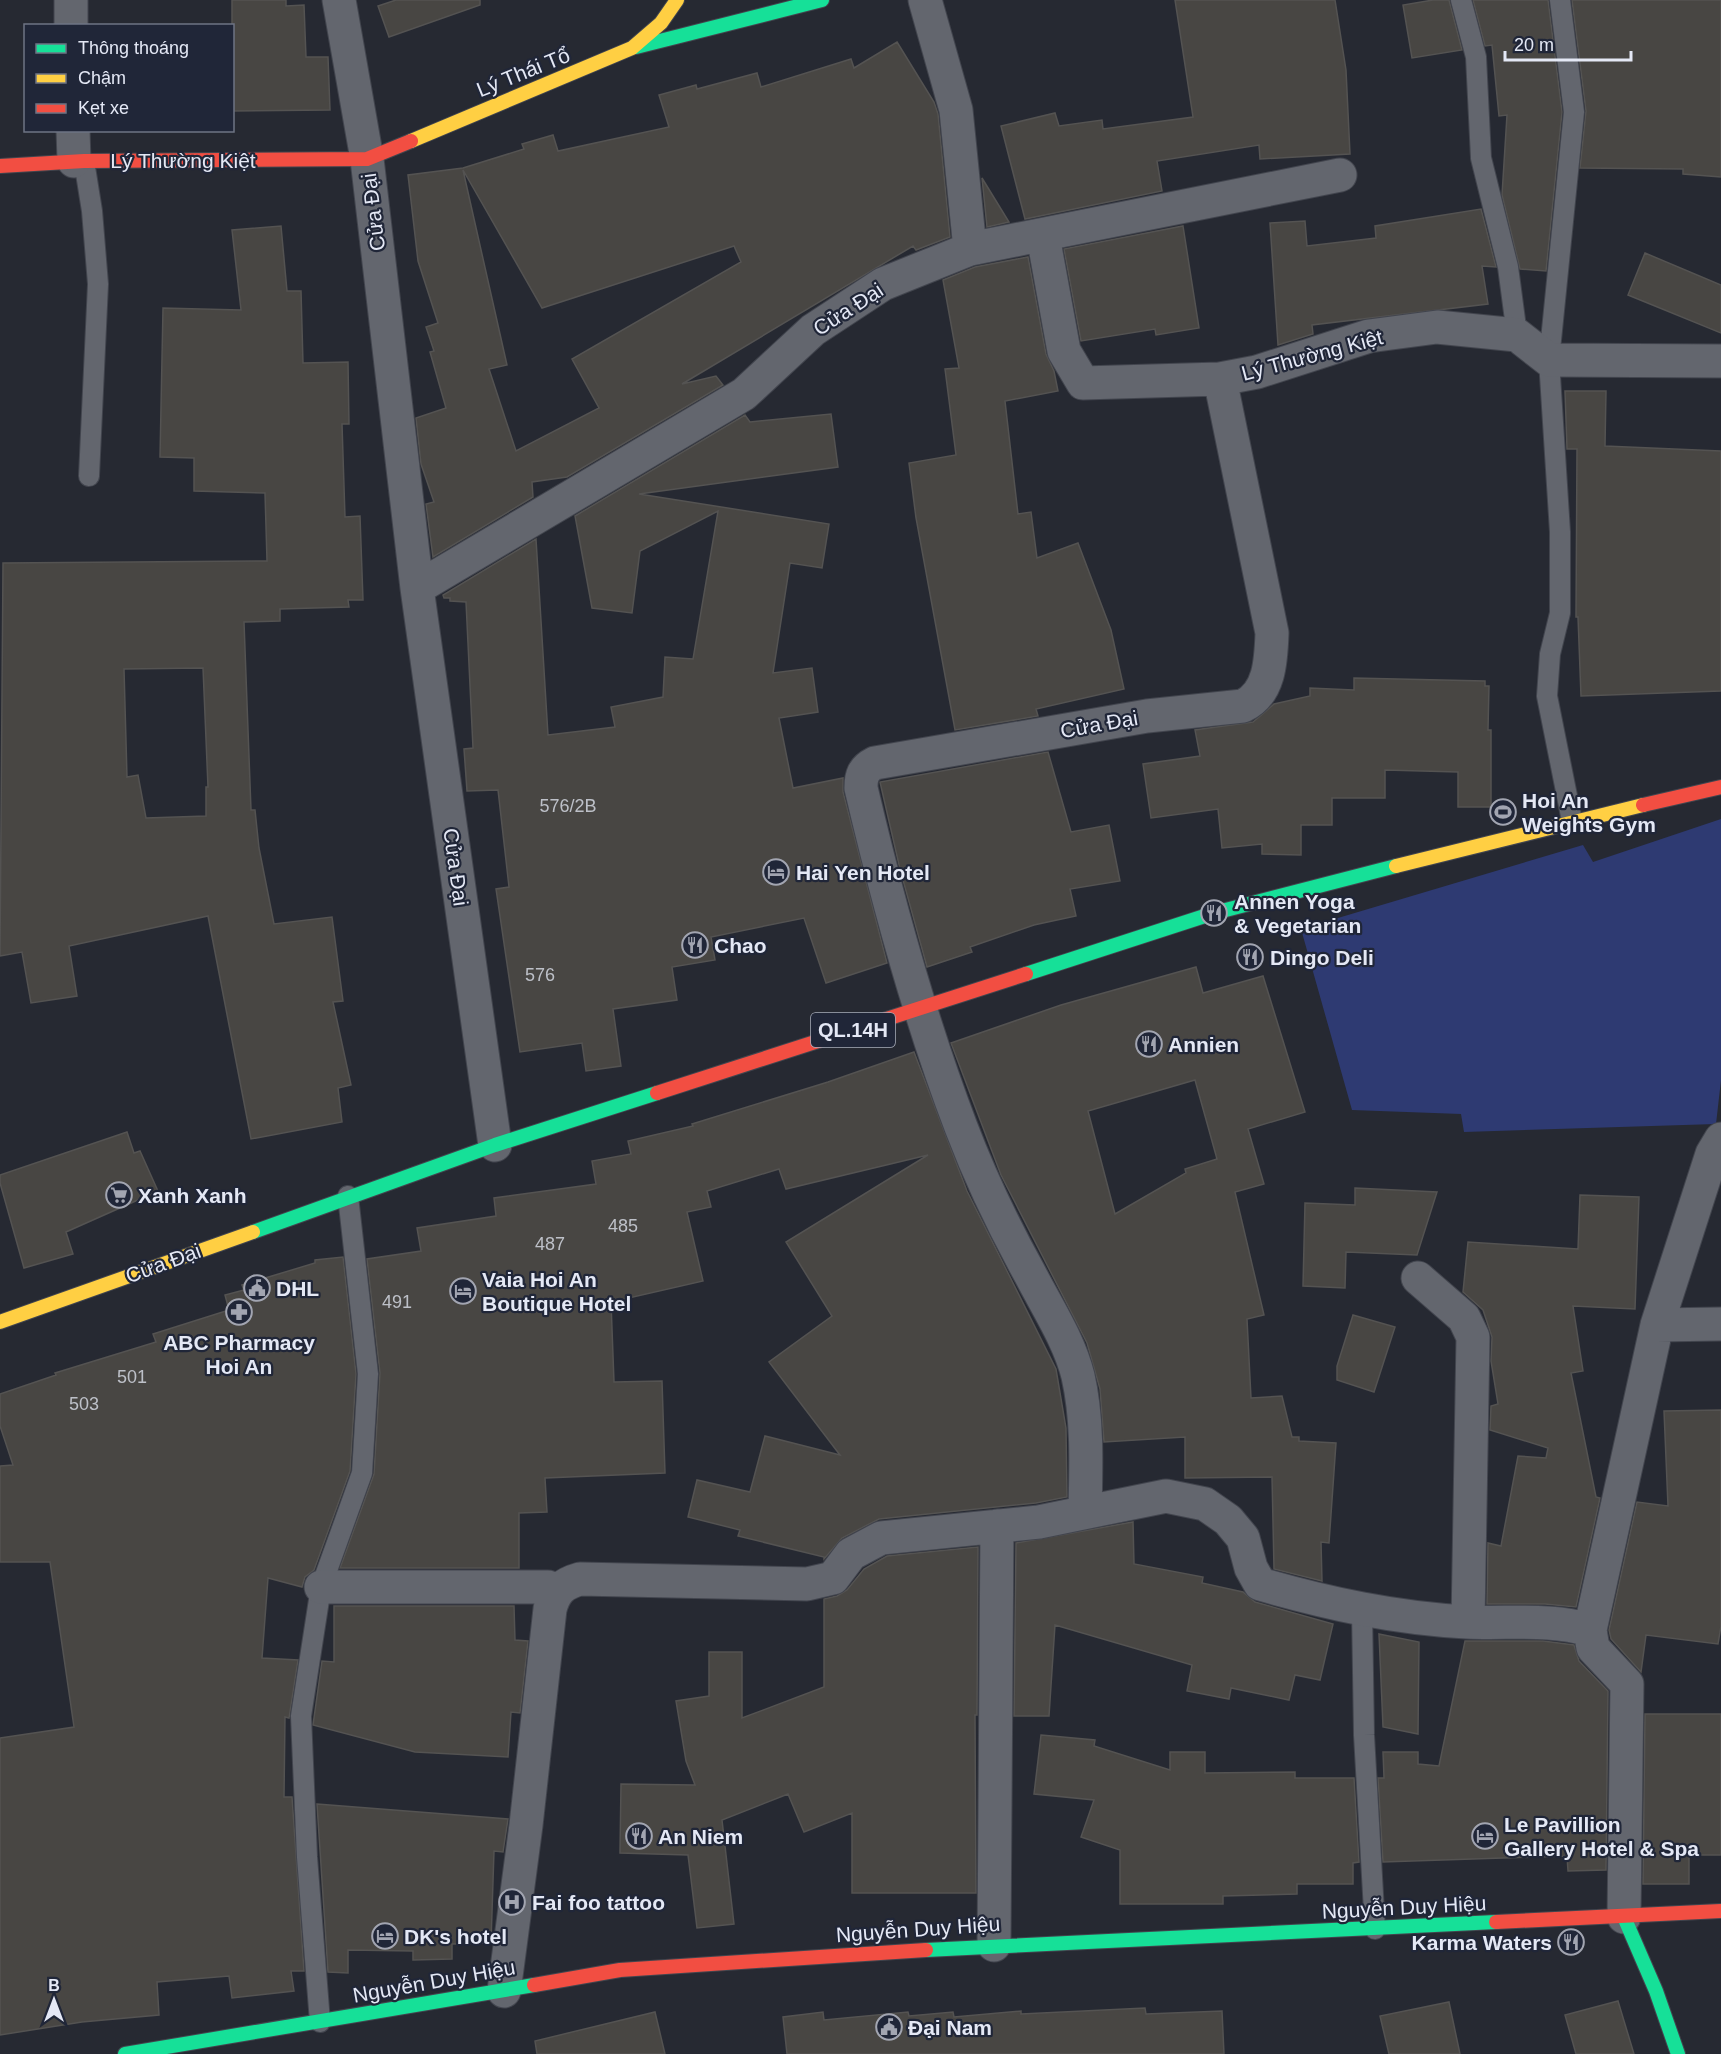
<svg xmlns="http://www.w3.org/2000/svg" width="1721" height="2054" viewBox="0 0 1721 2054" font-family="Arial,sans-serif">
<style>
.green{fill:#2e3a72}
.building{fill:#484643;stroke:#545352;stroke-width:1.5;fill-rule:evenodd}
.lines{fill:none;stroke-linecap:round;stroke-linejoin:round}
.lane-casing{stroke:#42454e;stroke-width:22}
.street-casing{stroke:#42454e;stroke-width:35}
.fast-casing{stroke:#42454e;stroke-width:16}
.slow-casing{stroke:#42454e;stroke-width:16}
.jam-casing{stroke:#42454e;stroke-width:16}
.lane{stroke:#63666e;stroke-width:20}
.street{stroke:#63666e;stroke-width:33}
.fast{stroke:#16e098;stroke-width:14}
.slow{stroke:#ffcf43;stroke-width:14}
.jam{stroke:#f24e42;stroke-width:14}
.labels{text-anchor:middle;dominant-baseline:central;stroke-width:4.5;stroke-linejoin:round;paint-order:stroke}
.number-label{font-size:18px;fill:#bdc0c8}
.shield{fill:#202638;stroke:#a9aebc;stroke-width:1.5}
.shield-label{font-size:20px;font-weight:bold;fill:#e4e8f5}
.street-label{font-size:21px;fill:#e4e8f5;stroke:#202638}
.poi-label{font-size:21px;font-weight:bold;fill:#e4e8f5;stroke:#202638;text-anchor:start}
</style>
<rect width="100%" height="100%" fill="#262932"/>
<path class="green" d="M1721 819V1080L1716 1124 1464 1132 1461 1114 1352 1110 1301 929 1583 845 1593 862Z"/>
<path class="building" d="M232 0H286V6L304 5 306 57H328L330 110 232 111Z
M396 0H480V5L389 37 378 6Z
M1175 0H1335L1346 70 1350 154 1260 159 1259 145 1157 161 1162 191 1025 219 1001 126 1055 113 1059 126 1102 120 1103 129 1193 117Z
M1433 0H1449L1462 50 1412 58 1403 5Z
M1473 0H1548L1562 112 1546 271 1520 269 1502 195 1507 115 1499 116 1492 45 1485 46Z
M1572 0H1721V177L1683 174V169L1580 168 1586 111Z
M897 42 934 102 938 114 950 237 916 250 913 246 682 384 716 376 723 385 567 477 532 482 533 497 433 557 426 504 434 502 421 464 416 418 446 408 430 352 434 351 426 327 438 323 418 261 408 175 463 168 524 149 522 144 553 135 558 151 669 127 659 95 696 85 697 89 757 73 761 87 851 59 854 68ZM463 170 542 308 734 246 741 262 572 359 599 408 516 451 489 369 507 365Z
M982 178 1009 222 987 227Z
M1481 209 1496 267 1482 266 1488 304 1312 325 1313 334 1278 345 1270 223 1305 221 1307 246 1376 238 1375 226Z
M281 226 287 291H301L303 363 348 362 349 424H342L345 517 360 516 363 600H348L349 607 280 609V621L244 622 251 810H255L259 848 274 924 332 917 343 1001 333 1002 351 1085 338 1088 342 1122 251 1139 208 916 69 946 77 996 31 1003 22 952 0 956 3 563 267 561 265 493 194 491V458L160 457 163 308 241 310 232 230ZM203 668 208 787H206V816L146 818 138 775 127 777 124 669Z
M1183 226 1199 328 1156 335 1155 329 1081 341 1064 249Z
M1645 253 1721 285V333L1628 295Z
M1028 257 1046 354 1054 371 1058 391 1005 401 1018 514 1031 512 1037 558 1078 543 1111 630 1124 689 1036 709 1038 716 955 730 916 518 909 463 956 455 945 369 959 368 943 280 975 267Z
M1565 391H1606L1605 446 1721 451V691L1581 696 1578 617H1576L1577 449H1567Z
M831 414 838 467 639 494 829 524 822 568 790 563 773 673 812 668 818 712 779 718 793 788 843 778V792L887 963 826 983 804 918 711 937 715 960 672 967 677 1000 613 1009 621 1066 586 1071 582 1043 520 1052 496 889 509 887 498 790 467 791 464 749 473 748 466 602 450 601V598H444L443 595 536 539 548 735 615 727 611 707 663 697 665 657 693 659 718 511 640 551 632 613 592 608 575 516 745 415 750 422Z
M1354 678 1485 681V686H1489L1488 730H1491V807H1458V772L1385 770V798H1332V825H1301V855L1262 854V844L1222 848 1218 809 1151 818 1143 764 1200 756 1195 730 1253 722 1274 704 1310 696V688L1354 690Z
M1048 752 1071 832 1109 825 1120 881 1070 889 1076 916 1034 925 970 947 972 952 927 967 900 869 880 782Z
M1196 967 1203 993 1263 976 1305 1112 1248 1129 1264 1184 1235 1192 1264 1315 1247 1319 1251 1398 1282 1396 1292 1437H1299V1441L1336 1443 1329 1543 1321 1542 1322 1581 1274 1569 1272 1477 1185 1478V1437L1104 1442 1100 1389 1087 1343 1001 1175 951 1043 1061 1005ZM1195 1080 1217 1159 1185 1169 1186 1173 1115 1214 1088 1111Z
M914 1052 967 1191 1056 1369 1066 1428 1067 1497 1036 1503 879 1519 842 1538 824 1559V1557L738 1536 740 1530 688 1517 697 1480 750 1492 765 1436 840 1455 769 1362 832 1316 786 1242 928 1155 786 1189 779 1169 707 1191 711 1207 687 1212 703 1281 611 1302 614 1382 662 1381 665 1473 545 1478 547 1512 519 1513V1568H340L374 1474 380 1373 367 1259 421 1251 417 1228 496 1216 494 1198 596 1184 592 1161 631 1154 628 1141 693 1126 692 1124 828 1082Z
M127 1132 134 1153 140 1151 158 1191 66 1232 73 1254 24 1268 0 1183V1175Z
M1355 1188 1437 1192 1417 1255 1346 1252 1345 1288 1303 1286 1305 1203 1355 1205Z
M1580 1195 1639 1197 1635 1309 1573 1306 1583 1371 1571 1373 1596 1497 1600 1498 1576 1607 1545 1604H1487L1488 1543 1501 1546 1518 1456 1546 1458 1548 1448 1490 1430 1491 1406 1498 1404 1491 1361 1492 1337 1483 1310 1463 1292 1468 1242 1578 1249Z
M343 1257 356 1374 350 1471 314 1570 305 1577 302 1587 268 1578 262 1658 298 1660 289 1718 285 1717 284 1797H292L304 1971H291L294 1991 232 1998 229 1976 157 1982 159 2015 82 2022 0 2035V1738L74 1727 50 1562H0V1466L13 1465 0 1426V1394L56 1375 55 1373 156 1342 153 1334 229 1310 225 1295 244 1290 242 1285 315 1263V1260Z
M1353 1315 1395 1327 1374 1392 1337 1380V1366Z
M1721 1410V1626L1718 1644 1646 1635 1641 1672 1611 1639 1609 1630 1637 1502 1668 1506 1664 1411Z
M1133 1522 1134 1564 1203 1577 1202 1583 1243 1592 1255 1602 1333 1624 1320 1680 1295 1675 1289 1700 1231 1688 1229 1699 1187 1691 1192 1665 1055 1625 1049 1716H1014L1016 1543Z
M978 1547 977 1715H975L976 1893H852V1813L804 1832 788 1794 722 1820 734 1924 697 1928 688 1855 620 1853 621 1784 695 1785 686 1761 676 1701 709 1696V1652H742V1718L824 1687V1599L837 1596 847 1590 864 1569 887 1556Z
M334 1606H514L515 1640 528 1641 520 1713 511 1712 508 1757 415 1752 313 1725 322 1661 334 1662Z
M1379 1634 1419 1642 1418 1734 1383 1727Z
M1465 1641H1543L1574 1645 1579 1661 1608 1691 1606 1870 1568 1871 1567 1856 1383 1862 1378 1778H1384L1383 1752H1418V1764L1439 1766Z
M1645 1714H1721V1855H1689V1884H1643Z
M1041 1735 1095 1740 1094 1746 1170 1770V1752H1205V1773L1295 1772V1778H1354L1359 1862 1353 1863V1884H1297V1894L1223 1896V1904H1120V1850L1081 1837 1094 1800 1034 1794Z
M317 1804 508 1819 503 1852 494 1851 491 1943 452 1944V1959L413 1960V1951L348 1950V1973L328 1972Z
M1618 2001 1634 2054H1576L1565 2015Z
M1449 2002 1460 2054H1389L1380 2016Z
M1145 2008 1146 2014 1222 2011 1224 2054H787L783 2017 823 2012 824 2020 908 2012 909 2016 953 2012 954 2017 1021 2011V2014Z
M655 2012 665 2054H537L535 2041Z"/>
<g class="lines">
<g class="lane-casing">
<path id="lane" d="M1461 0 1476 57 1481 158 1508 267 1517 335
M1560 0 1574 112 1549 360 1560 532V613L1550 654 1547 696 1572 821
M84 161 92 211 98 284 89 476
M1362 1611 1364 1735 1375 1929
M320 2022 307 1857 301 1716 321 1587 362 1473 368 1374 348 1196"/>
</g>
<g class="street-casing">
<path id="street" d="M71 0V26
M339 0 367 159 417 588 495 1145
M925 0 956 110 970 249
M73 130 74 161
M1043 236 1064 351 1083 383 1220 379 1257 372 1369 336 1437 327 1517 335 1549 360 1721 361
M417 588 744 394 813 330 883 284 970 249 1340 175
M1418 1278 1464 1318 1473 1337 1468 1622
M1657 1325 1721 1324
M1085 1512C1086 1467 1088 1420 1078 1376 1069 1340 1047 1307 1030 1274 1004 1227 980 1177 961 1127 919 1017 888 903 861 788 861 776 863 769 875 763L1147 716 1243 706C1270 693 1271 660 1272 633L1220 379
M321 1587H548L554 1593
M1590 1630 1657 1325 1712 1154 1721 1139
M994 1945 997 1526
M504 1991 526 1825 550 1609C555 1591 562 1584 580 1579L807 1584 833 1578 851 1554 881 1538 1039 1522 1166 1496 1205 1504 1228 1520 1243 1538 1251 1568 1260 1584C1330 1604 1394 1618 1467 1622 1508 1624 1550 1618 1590 1630L1593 1648 1627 1684 1624 1917"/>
</g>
<g class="fast-casing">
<path id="fast" d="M636 47 822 0
M1026 974 1214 913 1396 866
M253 1232 495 1145 657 1093
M1624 1917 1656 1991 1678 2054
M926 1950 1496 1922
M125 2054 534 1985"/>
</g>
<g class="slow-casing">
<path id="slow" d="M411 141 632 48 661 23 677 0
M1396 866 1643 805
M0 1322 253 1232"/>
</g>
<g class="jam-casing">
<path id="jam" d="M0 166 84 161 367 159 411 141
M1643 805 1721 787
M657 1093 1026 974
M1496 1922 1721 1911
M534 1985 620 1970 926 1950"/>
</g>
<use href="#lane" class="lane"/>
<use href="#street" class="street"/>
<use href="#fast" class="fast"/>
<use href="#slow" class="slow"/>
<use href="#jam" class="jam"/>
</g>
<defs>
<g id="stadium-ring" transform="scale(1.35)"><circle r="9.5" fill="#202638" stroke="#a2a5b1" stroke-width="1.5"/><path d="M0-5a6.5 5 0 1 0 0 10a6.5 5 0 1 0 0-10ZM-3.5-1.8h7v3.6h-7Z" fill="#a2a5b1"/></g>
<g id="hotel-ring" transform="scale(1.35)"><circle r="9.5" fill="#202638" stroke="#a2a5b1" stroke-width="1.5"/><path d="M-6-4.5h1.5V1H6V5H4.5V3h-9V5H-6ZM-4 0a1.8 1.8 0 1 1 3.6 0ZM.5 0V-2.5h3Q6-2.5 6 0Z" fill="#a2a5b1"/></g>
<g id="restaurant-ring" transform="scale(1.35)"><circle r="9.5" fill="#202638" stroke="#a2a5b1" stroke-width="1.5"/><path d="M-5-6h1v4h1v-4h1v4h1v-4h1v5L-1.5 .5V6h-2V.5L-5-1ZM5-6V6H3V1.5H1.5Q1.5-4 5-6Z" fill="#a2a5b1"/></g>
<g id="supermarket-ring" transform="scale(1.35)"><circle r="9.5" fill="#202638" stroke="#a2a5b1" stroke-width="1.5"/><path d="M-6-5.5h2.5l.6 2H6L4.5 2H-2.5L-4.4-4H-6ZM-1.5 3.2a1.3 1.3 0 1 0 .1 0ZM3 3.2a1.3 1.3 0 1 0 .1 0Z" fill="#a2a5b1"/></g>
<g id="civic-ring" transform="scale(1.35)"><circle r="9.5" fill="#202638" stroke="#a2a5b1" stroke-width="1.5"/><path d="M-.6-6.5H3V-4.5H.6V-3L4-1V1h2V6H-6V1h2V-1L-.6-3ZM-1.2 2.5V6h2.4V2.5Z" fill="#a2a5b1"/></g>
<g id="pharmacy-ring" transform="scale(1.35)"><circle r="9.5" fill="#202638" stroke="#a2a5b1" stroke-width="1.5"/><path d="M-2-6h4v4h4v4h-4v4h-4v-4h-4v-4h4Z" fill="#a2a5b1"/></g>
<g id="hospital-ring" transform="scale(1.35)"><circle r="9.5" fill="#202638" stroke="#a2a5b1" stroke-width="1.5"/><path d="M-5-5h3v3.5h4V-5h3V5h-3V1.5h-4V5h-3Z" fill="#a2a5b1"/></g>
</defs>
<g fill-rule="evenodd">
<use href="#stadium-ring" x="1503" y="812"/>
<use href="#hotel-ring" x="776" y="872"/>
<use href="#restaurant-ring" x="1214" y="913"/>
<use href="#restaurant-ring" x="695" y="945"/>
<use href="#restaurant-ring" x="1250" y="957"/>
<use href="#restaurant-ring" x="1149" y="1044"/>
<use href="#supermarket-ring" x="119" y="1195"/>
<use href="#civic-ring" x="257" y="1288"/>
<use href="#hotel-ring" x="463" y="1291"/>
<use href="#pharmacy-ring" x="239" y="1312"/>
<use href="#restaurant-ring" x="639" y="1836"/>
<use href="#hotel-ring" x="1485" y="1836"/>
<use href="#hospital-ring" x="512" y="1902"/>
<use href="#hotel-ring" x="385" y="1936"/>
<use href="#restaurant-ring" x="1571" y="1942"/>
<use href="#civic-ring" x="889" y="2027"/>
</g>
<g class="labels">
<g class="number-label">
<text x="568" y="806">576/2B</text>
<text x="540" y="975">576</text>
<text x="623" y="1226">485</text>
<text x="550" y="1244">487</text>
<text x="397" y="1302">491</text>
<text x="132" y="1377">501</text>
<text x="84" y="1404">503</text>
</g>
<rect class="shield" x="811" y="1013" width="84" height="34" rx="4.5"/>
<g class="shield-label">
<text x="853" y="1030">QL.14H</text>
</g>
<g class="street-label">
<text transform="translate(523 72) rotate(-22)">Lý Thái Tổ</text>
<text x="183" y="160">Lý Thường Kiệt</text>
<text transform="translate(373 212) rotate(-97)">Cửa Đại</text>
<text transform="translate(848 309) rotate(-33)">Cửa Đại</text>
<text transform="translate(1312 355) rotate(-15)">Lý Thường Kiệt</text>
<text transform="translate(1099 724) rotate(-10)">Cửa Đại</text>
<text transform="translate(456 867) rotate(82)">Cửa Đại</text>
<text transform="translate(163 1263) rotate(-20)">Cửa Đại</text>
<text transform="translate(1404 1907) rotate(-3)">Nguyễn Duy Hiệu</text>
<text transform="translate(918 1929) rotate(-4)">Nguyễn Duy Hiệu</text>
<text transform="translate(434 1981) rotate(-10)">Nguyễn Duy Hiệu</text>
</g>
<g class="poi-label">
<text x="1522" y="800">Hoi An<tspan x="1522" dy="24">Weights Gym</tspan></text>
<text x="796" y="872">Hai Yen Hotel</text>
<text x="1234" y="901">Annen Yoga<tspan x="1234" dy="24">&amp; Vegetarian</tspan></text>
<text x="714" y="945">Chao</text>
<text x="1270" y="957">Dingo Deli</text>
<text x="1168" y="1044">Annien</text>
<text x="138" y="1195">Xanh Xanh</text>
<text x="482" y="1279">Vaia Hoi An<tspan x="482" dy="24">Boutique Hotel</tspan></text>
<text x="276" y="1288">DHL</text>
<text x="239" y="1342" text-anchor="middle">ABC Pharmacy<tspan x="239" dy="24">Hoi An</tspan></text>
<text x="1504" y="1824">Le Pavillion<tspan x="1504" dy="24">Gallery Hotel &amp; Spa</tspan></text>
<text x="658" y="1836">An Niem</text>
<text x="532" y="1902">Fai foo tattoo</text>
<text x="404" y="1936">DK's hotel</text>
<text x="1552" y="1942" text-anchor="end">Karma Waters</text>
<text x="908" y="2027">Đại Nam</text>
</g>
</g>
<rect x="24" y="24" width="210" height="108" fill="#202638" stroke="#6e7484" stroke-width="1.5"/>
<rect x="36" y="44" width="30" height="9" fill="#16e098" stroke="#6e7484" stroke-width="1.5"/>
<text x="78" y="54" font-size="18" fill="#e4e8f5">Thông thoáng</text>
<rect x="36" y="74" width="30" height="9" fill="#ffcf43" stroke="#6e7484" stroke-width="1.5"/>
<text x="78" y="84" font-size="18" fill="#e4e8f5">Chậm</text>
<rect x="36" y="104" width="30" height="9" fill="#f24e42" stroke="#6e7484" stroke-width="1.5"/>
<text x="78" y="114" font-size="18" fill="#e4e8f5">Kẹt xe</text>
<g transform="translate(54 2000)" stroke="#202638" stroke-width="4.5" paint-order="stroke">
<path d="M0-4.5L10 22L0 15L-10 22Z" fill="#e4e8f5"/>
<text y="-9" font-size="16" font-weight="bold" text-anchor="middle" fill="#e4e8f5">B</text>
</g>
<path d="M1505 51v9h126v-9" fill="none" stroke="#e4e8f5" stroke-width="3"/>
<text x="1514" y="51" font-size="18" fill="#e4e8f5" stroke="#202638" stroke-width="4.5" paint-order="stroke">20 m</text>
</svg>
